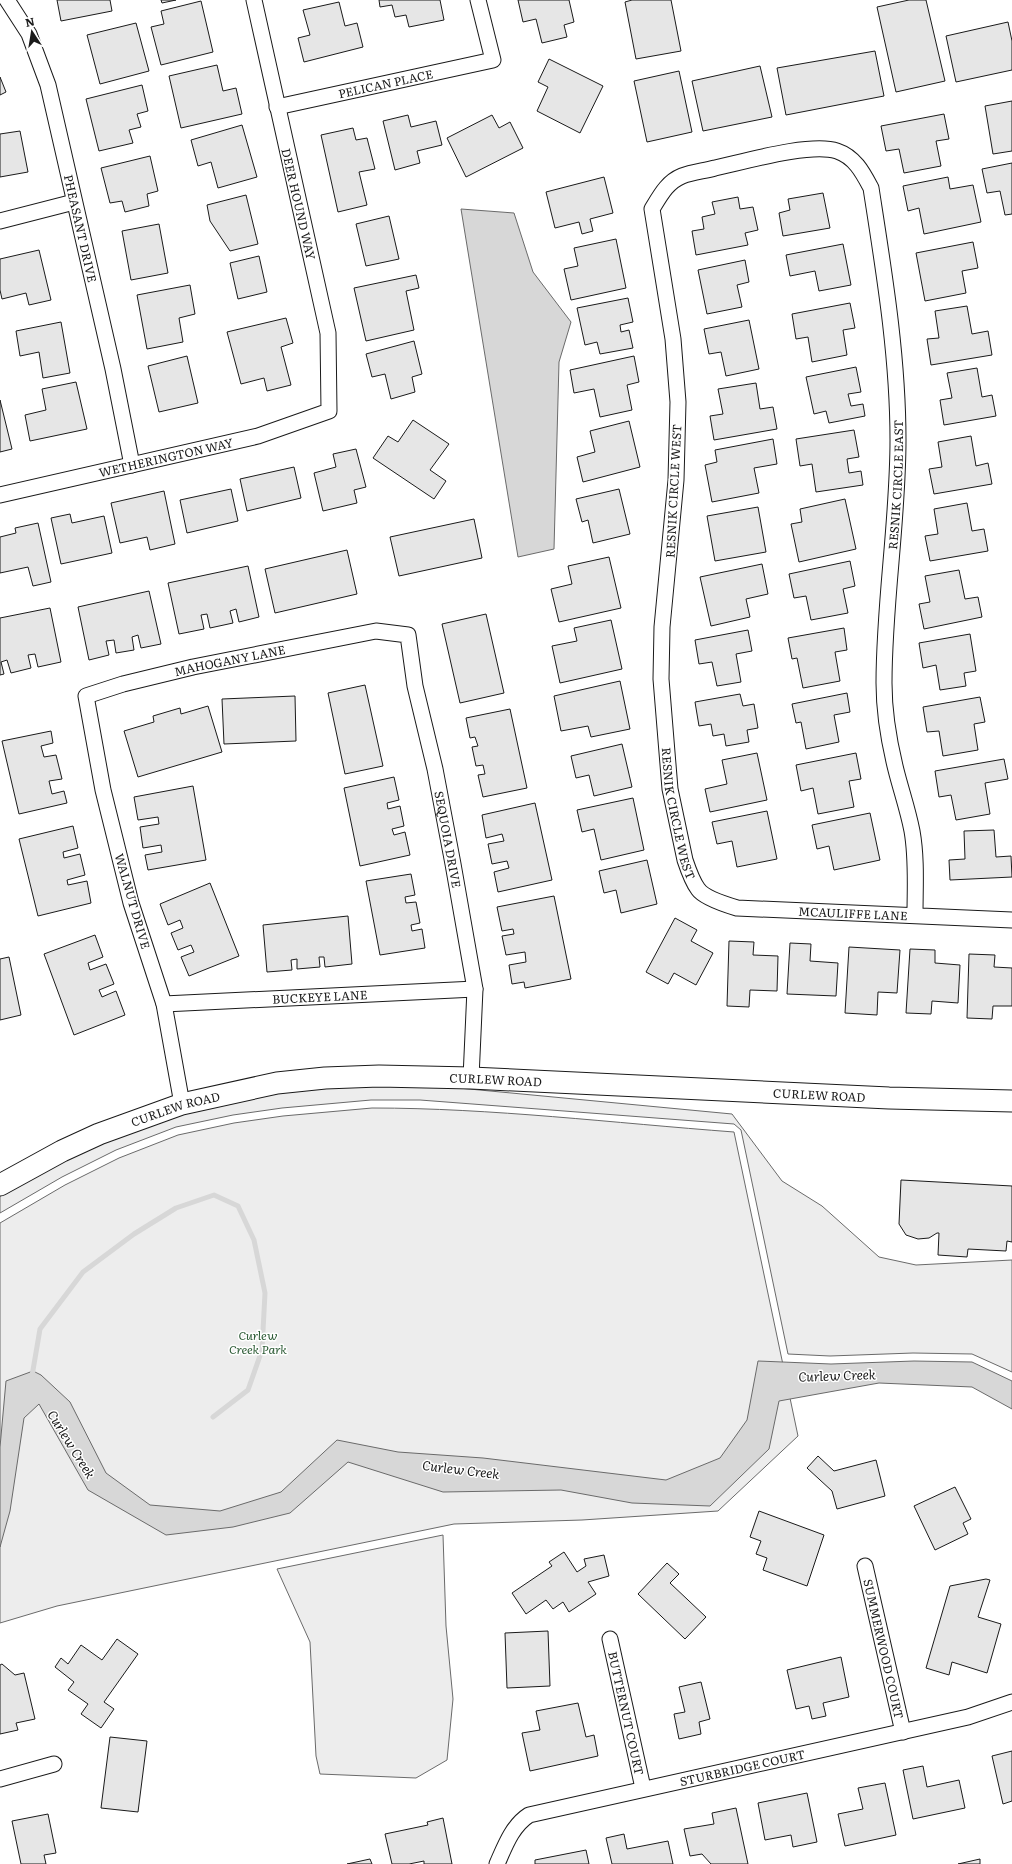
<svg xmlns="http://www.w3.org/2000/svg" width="1012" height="1864" viewBox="0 0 1012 1864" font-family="Literata,serif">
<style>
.green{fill:#ededed;stroke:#6a6a6a}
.water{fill:#d7d7d7;stroke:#6a6a6a}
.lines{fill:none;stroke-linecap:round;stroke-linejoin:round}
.stream{stroke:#d7d7d7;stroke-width:5}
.building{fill:#e6e6e6;stroke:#1a1a1a}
.minor-casing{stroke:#1a1a1a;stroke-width:17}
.secondary-casing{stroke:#1a1a1a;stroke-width:23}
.minor{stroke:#fff;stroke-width:15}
.secondary{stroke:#fff;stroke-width:21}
.labels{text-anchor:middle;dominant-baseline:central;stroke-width:3;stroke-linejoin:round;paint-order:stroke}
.street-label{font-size:12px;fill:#1a1a1a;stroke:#fff}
.park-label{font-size:12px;font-style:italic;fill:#2b5a34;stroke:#fff}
.water-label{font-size:13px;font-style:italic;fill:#1a1a1a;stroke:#fff}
</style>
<rect width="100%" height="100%" fill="#fff"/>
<path class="green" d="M388 1085 448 1087 732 1114 782 1181 822 1206 879 1257 916 1265 1012 1260V1372L972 1354 913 1353 830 1356 788 1354 741 1130 734 1124 420 1100H371L282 1108 233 1115 176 1127 116 1150 62 1177 0 1213V1196L3 1194 66 1160 124 1133 184 1113 278 1093 326 1088Z
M372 1108C492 1108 613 1123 734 1132L798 1436 718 1511 582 1520 454 1524 57 1606 0 1623V1223L65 1185 119 1158 178 1135 234 1123 283 1116Z
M443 1535 446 1626 453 1699 447 1760 416 1778 320 1774 316 1756 310 1642 277 1569Z"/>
<path class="water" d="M461 209 514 213 533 272 571 322 559 362 554 549 518 557Z
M758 1361 831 1364 914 1361 972 1362 1012 1381V1409L972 1387 879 1383 779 1401 769 1449 710 1506 632 1503 561 1490 443 1492 348 1462 290 1513 233 1527 166 1535 88 1490 39 1404 24 1418 10 1511 0 1547V1447L6 1381 33 1371 41 1375 70 1402 106 1473 150 1505 220 1511 281 1492 337 1440 398 1452 483 1458 666 1480 720 1458 747 1420Z"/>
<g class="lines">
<path class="stream" d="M32 1376 40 1329 83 1272 134 1234 176 1208 214 1195 238 1206 254 1240 265 1293 262 1350 248 1390 213 1417"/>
</g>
<path class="building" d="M57 0H110L112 11 61 21Z
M161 0H176L162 3Z
M379 0H440L444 20 409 27 406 15 395 17 392 5 380 7Z
M518 0H569L574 22 564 25 567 37 542 43 536 19 523 22Z
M632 0H671L681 51 636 59 625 2Z
M909 0H926L945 81 896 92 877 7Z
M201 1 213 52 161 65 151 27 164 24 161 11Z
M339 2 345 26 357 23 363 47 304 62 298 38 310 35 303 10Z
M1008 22 1012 41V70L956 82 946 36Z
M136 23 149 71 100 84 87 35Z
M875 51 884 96 786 115 777 68Z
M549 59 603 86 580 133 537 111 548 87 538 82Z
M217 65 223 91 236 88 242 114 181 128 169 76Z
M760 66 772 117 703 131 692 81Z
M679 71 692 132 647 142 634 81Z
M0 77 6 92 0 95Z
M142 85 148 111 137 114 141 127 129 130 133 143 99 151 86 99Z
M1012 101V151L993 154 985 106Z
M944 114 949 139 936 141 941 166 904 173 899 149 886 151 881 126Z
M408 115 411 127 436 121 442 145 417 151 420 163 395 170 383 121Z
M492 115 499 128 510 122 523 148 466 177 447 138Z
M242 125 257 177 218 188 211 162 198 166 191 140Z
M353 128 356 140 367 138 375 169 359 172 367 205 338 212 321 135Z
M20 131 28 172 0 177V134Z
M150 156 158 191 147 194 149 206 125 212 122 201 110 203 101 168Z
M1012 163V214L1005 215 1000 191 987 193 982 169Z
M604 177 613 213 590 219 593 231 582 234 579 222 555 228 546 192Z
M948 177 950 189 973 185 981 222 924 234 919 208 908 211 903 186Z
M823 193 830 228 783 236 779 213 790 210 788 199Z
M246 195 258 244 230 251 210 221 207 205Z
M738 197 740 209 753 207 758 230 745 233 748 245 696 255 692 231 704 229 702 217 715 214 712 202Z
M389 216 399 259 366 266 356 224Z
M159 224 168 273 131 280 122 231Z
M616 239 626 288 571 300 564 269 578 266 574 248Z
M973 242 978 268 962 271 966 293 925 301 916 253Z
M843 244 851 285 819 291 815 271 790 276 786 255Z
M39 250 51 300 29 305 26 293 2 299 0 290V259Z
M259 256 267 292 238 299 230 263Z
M745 260 749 282 737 285 742 307 707 314 698 270Z
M416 275 419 288 406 291 414 330 366 341 354 288Z
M190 285 195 314 179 318 183 342 147 349 137 295Z
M628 298 633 322 620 325 621 332 629 330 633 348 600 354 597 342 585 345 577 308Z
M850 303 855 328 843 330 847 355 812 362 808 337 796 339 792 314Z
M967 306 972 334 988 331 992 355 931 365 927 339 939 338 935 311Z
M286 318 293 343 281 347 291 385 267 391 264 378 241 384 227 332Z
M749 320 759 369 726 376 721 352 709 354 704 329Z
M61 322 70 373 43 378 39 352 20 356 16 331Z
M414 341 422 374 412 377 415 392 391 399 385 374 372 377 366 354Z
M187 356 198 403 159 412 148 366Z
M634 356 639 382 627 385 632 410 600 417 594 389 574 393 570 370Z
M856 367 861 392 848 394 851 406 863 404 865 416 829 423 826 411 814 414 806 377Z
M977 368 982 397 992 395 996 416 944 425 940 400 952 398 947 373Z
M76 382 87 429 30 441 25 415 46 410 42 389Z
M756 383 760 409 773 407 777 429 714 440 710 416 723 414 718 389Z
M0 400 12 449 0 452Z
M413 420 449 444 430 470 446 481 434 499 373 458 388 436 398 442Z
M629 421 640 467 583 482 577 457 595 452 590 431Z
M854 430 859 457 847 459 849 473 861 471 863 485 816 492 812 464 800 466 796 439Z
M971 436 976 466 988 463 992 484 934 494 929 469 942 467 938 442Z
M773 439 777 464 754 468 759 493 712 502 705 465 717 462 715 450Z
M356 449 366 487 354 490 357 503 323 511 314 473 336 467 333 454Z
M294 467 301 498 247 511 240 479Z
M231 489 238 521 187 533 180 500Z
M619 489 630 534 593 543 588 520 582 522 576 499Z
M164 491 175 544 150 550 147 537 120 543 111 503Z
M845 499 856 549 799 562 791 524 802 522 800 509Z
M967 503 972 531 984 529 988 551 930 561 925 536 938 534 934 509Z
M758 507 766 552 715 561 707 516Z
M70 514 72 523 104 516 112 553 61 564 51 518Z
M474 519 482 558 399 576 390 537Z
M38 523 51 582 33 586 28 567 0 573V537L16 533 15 528Z
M347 550 357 594 275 613 265 569Z
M609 557 621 608 559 622 551 589 572 584 568 566Z
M850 561 855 586 843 589 848 613 811 620 806 596 794 598 789 574Z
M762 564 768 594 746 599 750 617 711 626 700 577Z
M248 566 259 617 239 622 236 609 230 611 233 623 210 628 207 614 201 615 204 629 179 634 168 583Z
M959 570 965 599 978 597 982 617 924 629 919 604 930 602 925 576Z
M149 591 161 644 141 648 138 635 132 637 134 650 116 653 114 640 106 641 109 655 89 660 78 607Z
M50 608 61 662 38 667 35 654 28 655 31 668 11 673 7 660 1 662 4 674 0 675V618Z
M486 614 504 693 460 703 442 624Z
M611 620 622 669 560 683 552 646 577 641 574 628Z
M844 628 847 650 835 652 840 681 803 688 797 658 792 659 788 638Z
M748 630 752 651 736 654 741 682 717 686 712 662 699 664 695 640Z
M970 634 976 671 964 673 966 686 940 690 936 665 923 668 919 643Z
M620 681 630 729 591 737 588 726 561 731 554 696Z
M365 685 383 766 345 774 328 693Z
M847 693 850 712 834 715 839 742 806 749 801 722 796 723 792 704Z
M740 694 743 706 754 704 758 728 747 730 749 742 726 746 724 734 713 736 711 724 699 726 695 702Z
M295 696 296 741 224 744 222 699Z
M980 697 985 722 974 724 978 750 943 756 939 731 927 732 923 707Z
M208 706 222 752 138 777 124 731 154 722 153 716 180 708 181 714Z
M510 709 527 788 483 797 478 775 485 774 483 765 476 766 472 747 478 746 475 737 470 738 466 718Z
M51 731 53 743 41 746 44 757 56 755 62 779 49 781 52 794 64 791 67 803 19 814 2 741Z
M622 744 632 787 594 796 589 775 576 778 571 756Z
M757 753 767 800 710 812 705 789 727 784 722 760Z
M856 753 861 779 849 781 854 807 818 814 813 788 801 791 796 765Z
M1004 759 1008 779 985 783 990 814 956 820 951 795 939 797 935 771Z
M394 777 399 800 387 803 388 809 400 806 404 826 392 829 394 835 405 832 410 855 360 866 344 788Z
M193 786 206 860 148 870 145 855 162 852 161 845 143 848 140 827 159 824 158 817 138 820 134 797Z
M633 798 644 850 601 860 594 829 582 832 577 810Z
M535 803 552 880 498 892 494 872 509 868 507 861 492 864 488 844 504 841 502 834 486 838 482 815Z
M767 811 777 859 737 867 732 841 717 844 712 822Z
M870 813 880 860 834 870 829 846 817 849 812 825Z
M73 826 78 848 63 852 64 858 80 854 85 875 67 880 68 885 87 881 91 903 38 916 19 839Z
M994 830 996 857 1011 856 1012 877 950 880 949 860 965 859 964 831Z
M647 860 657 904 621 913 616 890 604 893 599 871Z
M411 874 415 895 405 897 406 903 416 902 420 923 411 925 412 931 422 929 425 948 380 955 366 881Z
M210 883 239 956 189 976 181 957 194 952 191 945 178 950 171 933 183 928 180 920 168 925 160 904Z
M554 896 571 979 525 988 524 982 512 984 509 965 526 962 525 952 506 955 502 936 514 934 513 929 502 931 497 907Z
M348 916 352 964 325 967 324 957H319L320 967 297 969V959L291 960 292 970 267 972 263 925Z
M675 918 697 930 691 941 713 953 696 985 674 973 668 984 646 972Z
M95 935 103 957 88 963 90 970 106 964 114 984 99 990 102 997 116 991 125 1015 74 1035 44 954Z
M729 941 754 942 753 955 778 956 777 991 750 990 749 1007 727 1006Z
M790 943 811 944 810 961 838 963 836 996 787 994Z
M849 947 900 950 897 993 878 992 877 1015 845 1013Z
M910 949 935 950V963L960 965 958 1003 932 1001 931 1014 906 1013Z
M969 954 995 955 994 967 1012 968V1006H993L992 1019 967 1018Z
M9 957 21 1015 0 1020V959Z
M901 1180 1012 1186V1242L1007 1241 1006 1251 968 1249 967 1257 938 1255 939 1233H937L929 1238 918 1239 906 1235 899 1224Z
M818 1456 834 1471 876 1460 885 1496 837 1509 832 1491 807 1468Z
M955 1487 971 1519 963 1523 968 1534 935 1550 914 1506Z
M759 1511 824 1535 807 1586 763 1570 767 1558 756 1554 761 1541 750 1537Z
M564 1552 577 1572 586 1566 584 1559 604 1555 609 1576 588 1582 596 1594 569 1612 563 1602 553 1609 546 1600 526 1614 512 1593 552 1566 549 1562Z
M667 1563 679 1574 670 1583 706 1617 685 1639 638 1594Z
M986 1579 990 1580 978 1617 1001 1624 987 1673 952 1662 949 1675 926 1668 950 1586Z
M548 1631 550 1686 507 1688 505 1633Z
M117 1639 138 1654 104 1702 114 1709 101 1728 81 1714 88 1704 68 1690 74 1682 55 1667 61 1658 68 1664 81 1645 102 1660Z
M841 1657 849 1697 823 1703 826 1716 812 1719 809 1706 796 1709 787 1670Z
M2 1664 15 1675 24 1673 35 1719 16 1723 18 1730 0 1734V1665Z
M701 1682 710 1719 699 1722 701 1734 679 1739 674 1714 685 1712 679 1687Z
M578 1703 586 1737 594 1735 598 1756 530 1771 522 1733 540 1730 536 1711Z
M110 1737 147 1741 138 1812 101 1808Z
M1012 1751V1801L1003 1804 992 1756Z
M923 1766 927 1787 959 1780 965 1808 913 1819 903 1770Z
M885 1783 896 1835 845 1846 838 1814 863 1809 858 1788Z
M807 1793 817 1842 793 1847 791 1835 765 1840 758 1803Z
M736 1808 748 1864H711L702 1854 690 1856 684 1829 714 1824 712 1813Z
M48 1814 56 1853 44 1855 46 1864H21L12 1821Z
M443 1818 452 1864H424V1861L409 1864H392L385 1834 428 1825 427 1822Z
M624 1834 627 1849 668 1841 673 1864H612L606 1838Z
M586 1850 589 1864H535V1860Z
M370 1859 372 1864H347Z
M980 1859V1864H958Z"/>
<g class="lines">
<g class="minor-casing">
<g id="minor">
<path id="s1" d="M7 0 29 34 48 85 113 369 132 465"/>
<path id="s2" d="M277 107 493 60 478 0"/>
<path d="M0 221 74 202"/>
<path id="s3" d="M0 495 258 436 329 411 328 333 254 0"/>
<path id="s4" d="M915 915C915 887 917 859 912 831 908 810 901 790 896 770 889 742 884 712 884 683 884 602 898 522 898 440 898 355 884 272 871 188 863 173 855 157 837 151 811 142 743 162 715 168 704 171 692 172 682 176 667 182 660 196 652 209L673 339 678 402 676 480 662 627 661 679 670 789 685 860C688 869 692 881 698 889 704 898 727 905 737 908L1012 920"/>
<path id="s5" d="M164 1004 475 989"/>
<path id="s6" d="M182 1104 164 1004 131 903 103 790 86 696 123 684 193 667 376 631 408 635 415 686 435 769 453 864 475 989 471 1078"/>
<path id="s7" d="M865 1566 903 1732"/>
<path id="s8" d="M610 1639 643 1788"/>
<path d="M0 1779 54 1764"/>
<path id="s9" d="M497 1864C505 1846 512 1826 529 1815L968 1717 1012 1702"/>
</g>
</g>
<g class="secondary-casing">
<g id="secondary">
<path id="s10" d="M0 1185 62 1151 99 1134 182 1104 277 1083 325 1078 379 1076 471 1078 889 1098 1012 1101"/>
</g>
</g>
<use href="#minor" class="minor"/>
<use href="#secondary" class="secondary"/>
</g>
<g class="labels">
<g class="street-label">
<text stroke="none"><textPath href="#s2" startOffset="111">PELICAN PLACE</textPath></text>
<text transform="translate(299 204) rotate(77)">DEER HOUND WAY</text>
<text stroke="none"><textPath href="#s1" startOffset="242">PHEASANT DRIVE</textPath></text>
<text stroke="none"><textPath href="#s3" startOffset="170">WETHERINGTON WAY</textPath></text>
<text stroke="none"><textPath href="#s4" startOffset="434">RESNIK CIRCLE EAST</textPath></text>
<text transform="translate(673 491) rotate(-87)">RESNIK CIRCLE WEST</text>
<text stroke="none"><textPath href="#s6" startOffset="568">MAHOGANY LANE</textPath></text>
<text stroke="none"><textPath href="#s4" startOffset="1596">RESNIK CIRCLE WEST</textPath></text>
<text stroke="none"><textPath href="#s6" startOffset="958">SEQUOIA DRIVE</textPath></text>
<text transform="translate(133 901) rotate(74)">WALNUT DRIVE</text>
<text stroke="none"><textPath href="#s4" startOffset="1835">MCAULIFFE LANE</textPath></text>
<text stroke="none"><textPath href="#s5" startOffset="156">BUCKEYE LANE</textPath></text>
<text stroke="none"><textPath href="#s10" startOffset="516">CURLEW ROAD</textPath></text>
<text stroke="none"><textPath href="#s10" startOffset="840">CURLEW ROAD</textPath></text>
<text stroke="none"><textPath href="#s10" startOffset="192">CURLEW ROAD</textPath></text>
<text stroke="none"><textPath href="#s7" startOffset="85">SUMMERWOOD COURT</textPath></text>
<text stroke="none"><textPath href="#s8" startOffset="76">BUTTERNUT COURT</textPath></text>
<text stroke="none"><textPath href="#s9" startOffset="278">STURBRIDGE COURT</textPath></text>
</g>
<g class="park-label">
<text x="258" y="1335">Curlew<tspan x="258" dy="14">Creek Park</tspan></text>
</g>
<g class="water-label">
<text transform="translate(837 1375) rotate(-2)">Curlew Creek</text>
<text transform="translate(72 1444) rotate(58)">Curlew Creek</text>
<text transform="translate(461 1469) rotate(7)">Curlew Creek</text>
</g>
</g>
<g transform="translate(32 32) rotate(348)" stroke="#ffffff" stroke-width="3" paint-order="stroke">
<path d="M0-3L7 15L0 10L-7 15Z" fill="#1a1a1a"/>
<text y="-6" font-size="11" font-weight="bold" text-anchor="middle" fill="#1a1a1a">N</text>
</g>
</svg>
